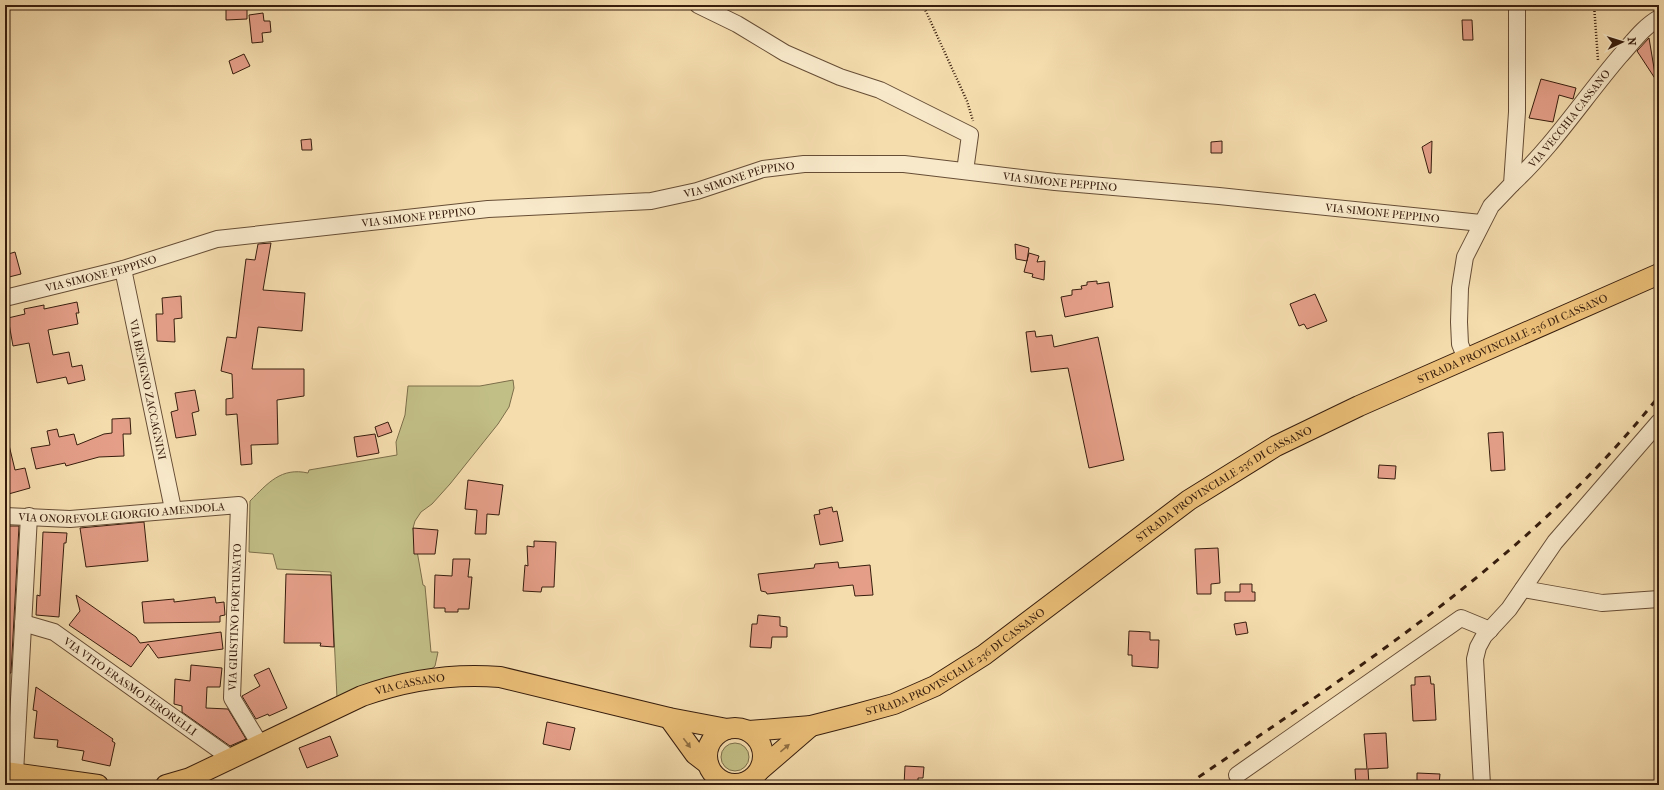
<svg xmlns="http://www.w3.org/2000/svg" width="1664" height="790" viewBox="0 0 1664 790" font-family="'IM FELL French Canon',serif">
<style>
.green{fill:#c2bf86;stroke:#7c6e4a}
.building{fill:#e59f89;stroke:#371d0d}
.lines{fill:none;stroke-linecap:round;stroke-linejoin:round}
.minor-casing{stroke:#664d35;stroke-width:18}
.major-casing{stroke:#371d0d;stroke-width:22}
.path{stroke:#371d0d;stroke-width:2.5;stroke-dasharray:1 2;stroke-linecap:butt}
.minor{stroke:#f8e9ca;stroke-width:16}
.major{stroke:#eabe77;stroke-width:20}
.rail{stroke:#371d0d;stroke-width:3;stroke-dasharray:7 7;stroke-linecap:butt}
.oneway{fill:#906e42}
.labels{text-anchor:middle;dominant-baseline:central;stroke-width:4;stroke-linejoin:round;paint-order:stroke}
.street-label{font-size:11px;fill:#371d0d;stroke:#f8e9ca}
</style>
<rect width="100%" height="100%" fill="#f5ddae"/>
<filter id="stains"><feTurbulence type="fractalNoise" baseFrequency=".005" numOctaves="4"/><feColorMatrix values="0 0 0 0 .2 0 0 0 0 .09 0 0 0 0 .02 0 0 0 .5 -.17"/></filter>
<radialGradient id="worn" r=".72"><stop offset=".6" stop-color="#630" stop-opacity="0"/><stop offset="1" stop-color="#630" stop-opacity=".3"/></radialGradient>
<path class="green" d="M513 380 514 388 509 407 498 424 450 484 432 504 421 512 415 521 413 528 423 585 425 586 431 652H438L435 666 428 672 337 698 331 572 277 569 273 554 249 552 250 501C268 483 281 467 308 473L309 470 397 455 396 442 405 415 408 386H480Z
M721 757a14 14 0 1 1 28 0a14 14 0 1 1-28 0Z"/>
<path class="building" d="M226 5H247V19L226 20Z
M263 13 264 21H270L271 32 262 33 263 42 252 43 249 15Z
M1462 20H1472L1473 40H1463Z
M1649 38 1656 80 1637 51Z
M244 54 250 66 233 74 229 61Z
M1541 79 1576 88 1573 99 1559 95 1553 122 1529 118Z
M311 139 312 150H302L301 140Z
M1222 141V153H1211V142Z
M1432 141 1431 173H1429L1422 147Z
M271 243 263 290 305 293 302 331 258 327 252 369H304V396L277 400 278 444 251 445 252 464 241 465 237 414 226 415V399L233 398 232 374 221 371 227 337 236 338 246 259 255 260 258 244Z
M1015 244 1029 248 1027 261 1016 259Z
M15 252 21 274 5 278V255Z
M1029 253 1039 256 1037 262 1045 261 1044 280 1032 277 1033 274 1024 272Z
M1097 281V284L1109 282 1113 307 1065 317 1061 297 1072 295V290L1082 289 1081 286 1087 285V282Z
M1315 294 1327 321 1307 329 1304 324 1299 326 1290 304Z
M181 296 182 318 174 319 175 342 157 341 156 314H163L162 298Z
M77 302 79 313H76L78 324 48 330 53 355 69 352 72 367 82 365 85 380 68 384 66 377 37 383 29 343 13 346 8 318 25 314 24 309 44 305V309Z
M1035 331 1036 337 1052 335 1054 347 1098 337 1124 460 1089 468 1068 368 1031 372 1026 332Z
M195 390 199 411 192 413 196 435 176 438 171 412 178 410 175 393Z
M130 418 131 434H123L124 456 99 457 66 466 65 463 36 469 31 448 50 445 47 431 57 429 59 437 74 434 77 445 104 434 112 433V419Z
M388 422 392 432 378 437 375 427Z
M1503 432 1505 470 1491 471 1488 433Z
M375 434 379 453 357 457 354 437Z
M9 445 15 470 25 468 30 488 5 495V446Z
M1379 465 1396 466 1395 479 1378 478Z
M468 480 503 485 499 515 487 514 486 534H475L477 510 465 509Z
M832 507 833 512 837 511 843 541 820 545 814 515 820 514 819 510Z
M144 522 148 561 86 567 80 528Z
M5 526H19L11 673H5Z
M413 528 438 530 435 554H414Z
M43 532 67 533 66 543H64L59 617 36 615 37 595 40 596Z
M534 541 556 542 554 587H542L541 592 523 591 525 565 528 566 527 546 534 547Z
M1218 548 1220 583 1211 584V594H1197L1195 549Z
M453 559H470L468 577H472L469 609H458V612H445V608H434L435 575 452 576Z
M838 562 839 568 870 565 873 595 855 596 853 585 767 594 766 592 761 591 758 574 814 568 815 564Z
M286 574 331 575 334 647 320 646 321 643H284Z
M1240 584H1252V592H1255V601H1225V592H1240Z
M76 595 136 637 140 643 221 632 223 649 158 658 148 644 131 667 69 625 80 611Z
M215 597 216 603 224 602 225 615 220 616V622L144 623 142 602 174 599V602Z
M758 615 780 617V626L787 627V637H772L771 648 750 647 752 624H757Z
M1246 622 1248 633 1236 635 1234 624Z
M1129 631 1150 632V640H1159L1158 668 1132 666V655H1128Z
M191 665 222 668 220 687H207L206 708 228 709 246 739 230 746 182 712V706L174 704 175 679 190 681Z
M269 668 287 708 269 716 268 714 256 719 242 696 260 686 254 675Z
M1430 676 1431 684H1434L1436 720 1413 721 1411 685H1415V677Z
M36 687 113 739 112 741 115 743 110 766 82 760 84 751 57 747 58 740 34 738 37 711 33 710Z
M547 722 575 728 570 750 543 744Z
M1386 733 1388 768 1368 769 1369 785H1356L1355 769H1367L1364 734Z
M330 736 338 756 307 768 299 748Z
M905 766 924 767 923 778H918V785H904Z
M1417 773 1440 774 1439 785H1417Z"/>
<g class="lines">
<g class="minor-casing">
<g id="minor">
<path d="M698 5 737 24 785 53 840 77 880 90 970 135 965 171"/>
<path id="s1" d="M1512 184C1553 146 1584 98 1620 56 1632 43 1643 27 1659 18"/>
<path id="s2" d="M123 269 173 509"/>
<path id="s3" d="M5 298 123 269 217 239 488 209 651 201 697 191 763 169 804 164H904L1055 182 1219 196 1481 223"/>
<path d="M1466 359 1460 344 1459 322 1460 288 1465 257 1491 206 1512 184 1517 112V5"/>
<path id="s4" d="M5 516 70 519 239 505 232 698 261 746"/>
<path d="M1523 589 1602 603 1659 599"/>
<path id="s5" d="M23 623 54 632 232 759"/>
<path d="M15 773 29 516"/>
<path d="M1237 775 1461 618 1490 630"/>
<path d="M1482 785 1475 659 1478 647 1484 636 1509 609 1555 542 1659 422"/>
</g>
</g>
<g class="major-casing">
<g id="major">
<path d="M669 718 695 754 708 764"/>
<circle cx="735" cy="756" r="28"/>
<path id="s6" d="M749 731 811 726 854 715 894 704 935 686 984 655 1189 500 1276 446 1359 406 1659 274"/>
<path d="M760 770 811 726"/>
<path d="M5 772 98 785"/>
<path id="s7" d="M166 785 190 778 362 696C407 680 452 673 500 677L669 718 727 729"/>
</g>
</g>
<path class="path" d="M923 5 967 101 973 121
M1594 5 1598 60"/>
<use href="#minor" class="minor"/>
<use href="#major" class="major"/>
<path class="rail" d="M1187 785C1355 670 1531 558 1659 396"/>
</g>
<defs><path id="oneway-solid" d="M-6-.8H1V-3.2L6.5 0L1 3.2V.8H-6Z"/></defs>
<g class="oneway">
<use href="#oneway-solid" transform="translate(687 743) rotate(53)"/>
<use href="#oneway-solid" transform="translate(785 748) rotate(-40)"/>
</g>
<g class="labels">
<g class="street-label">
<text stroke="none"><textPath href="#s1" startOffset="87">VIA VECCHIA CASSANO</textPath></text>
<text stroke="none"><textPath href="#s3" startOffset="747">VIA SIMONE PEPPINO</textPath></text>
<text stroke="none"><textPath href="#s3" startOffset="1071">VIA SIMONE PEPPINO</textPath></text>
<text stroke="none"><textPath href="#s3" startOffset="1395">VIA SIMONE PEPPINO</textPath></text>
<text stroke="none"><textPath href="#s3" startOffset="423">VIA SIMONE PEPPINO</textPath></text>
<text stroke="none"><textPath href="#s3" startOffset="99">VIA SIMONE PEPPINO</textPath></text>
<text stroke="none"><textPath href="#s6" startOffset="870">STRADA PROVINCIALE 236 DI CASSANO</textPath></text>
<text stroke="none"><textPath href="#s2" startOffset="123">VIA BENIGNO ZACCAGNINI</textPath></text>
<text stroke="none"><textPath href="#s6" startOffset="546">STRADA PROVINCIALE 236 DI CASSANO</textPath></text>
<text stroke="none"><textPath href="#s4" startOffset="117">VIA ONOREVOLE GIORGIO AMENDOLA</textPath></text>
<text transform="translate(235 617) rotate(-88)">VIA GIUSTINO FORTUNATO</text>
<text stroke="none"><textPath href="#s6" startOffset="222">STRADA PROVINCIALE 236 DI CASSANO</textPath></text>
<text stroke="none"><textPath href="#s7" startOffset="265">VIA CASSANO</textPath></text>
<text stroke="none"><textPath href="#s5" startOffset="126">VIA VITO ERASMO FERORELLI</textPath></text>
</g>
</g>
<rect width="1664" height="790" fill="none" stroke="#f5ddae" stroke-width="20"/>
<rect x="6" y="6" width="1652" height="778" fill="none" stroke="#371d0d" stroke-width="2"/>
<rect x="10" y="10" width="1644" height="770" fill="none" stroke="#371d0d"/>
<g transform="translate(1622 42) rotate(86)" stroke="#f8e9ca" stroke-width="3" paint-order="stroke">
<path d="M0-3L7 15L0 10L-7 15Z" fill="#371d0d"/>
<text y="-6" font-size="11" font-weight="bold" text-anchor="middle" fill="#371d0d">N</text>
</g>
<rect width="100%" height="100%" filter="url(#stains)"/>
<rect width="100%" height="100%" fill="url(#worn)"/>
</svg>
